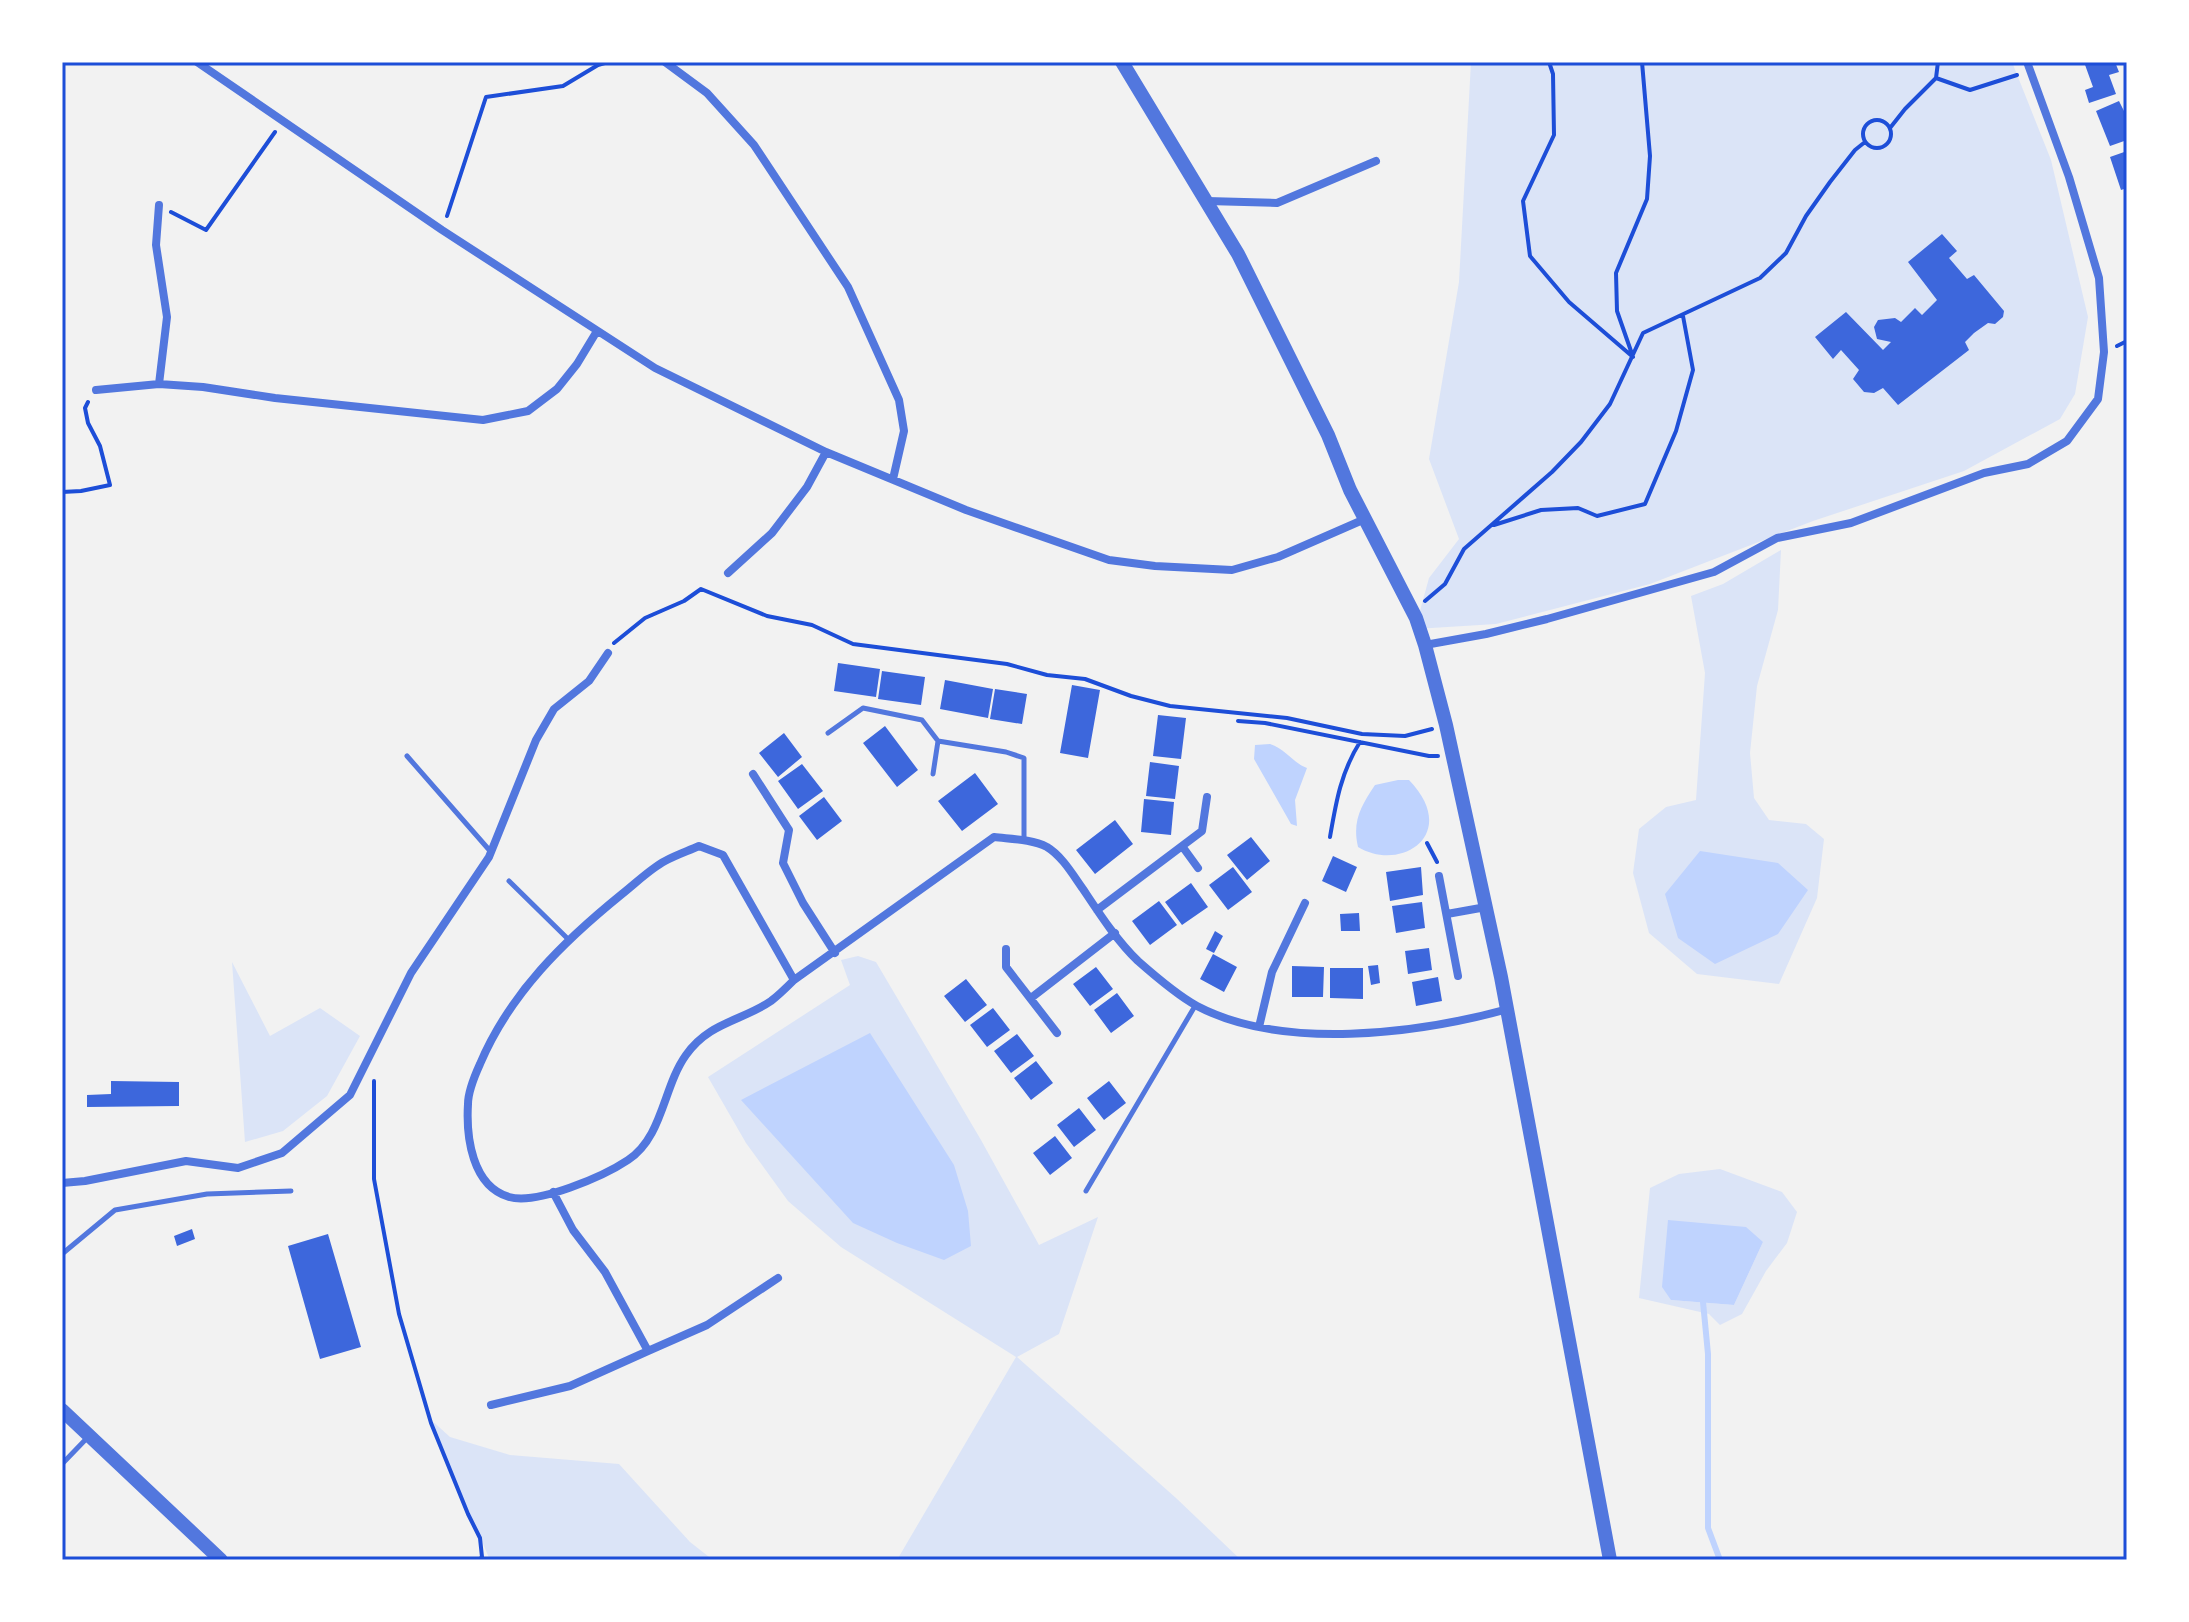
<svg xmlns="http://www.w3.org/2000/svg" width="2189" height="1622" viewBox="0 0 2189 1622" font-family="'Space Grotesk',sans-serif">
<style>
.green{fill:#dbe4f7;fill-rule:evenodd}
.water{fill:#bfd3fe}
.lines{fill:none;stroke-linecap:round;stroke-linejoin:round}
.stream{stroke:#bfd3fe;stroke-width:6}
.building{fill:#3d67dc}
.path{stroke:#1d4ed8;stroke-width:4}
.service{stroke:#5277de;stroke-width:5}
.minor{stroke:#5277de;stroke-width:8}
.tertiary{stroke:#5277de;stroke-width:14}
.neatline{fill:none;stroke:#1d4ed8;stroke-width:3}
</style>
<rect width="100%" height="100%" fill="#f2f2f2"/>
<path class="green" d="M1471 62H2012L2051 160 2088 317 2075 394 2060 419 1964 471 1813 521 1650 584 1496 624 1415 629 1429 578 1459 539 1429 459 1459 282Z
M1781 550 1778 610 1757 686 1750 753 1754 798 1769 820 1806 824 1824 839 1817 898 1779 984 1697 974 1649 933 1633 873 1639 829 1666 807 1696 800 1705 673 1691 596 1723 584Z
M858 956 876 962 981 1140 1039 1245 1098 1217 1059 1334 1017 1357 1176 1498 1241 1560H897L1016 1357 841 1247 788 1201 746 1143 708 1077 850 985 841 960Z
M232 962 270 1036 320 1008 360 1036 327 1096 283 1131 245 1142Z
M1720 1169 1782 1192 1797 1212 1787 1243 1766 1271 1742 1314 1720 1325 1709 1314 1639 1298 1650 1188 1679 1174ZM1763 1242 1734 1305 1671 1300Z
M428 1417 450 1437 510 1455 619 1464 690 1542 713 1560H490Z"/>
<path class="water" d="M1270 744C1286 749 1293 763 1307 768L1295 800 1297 826 1291 824 1254 759 1255 745Z
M1398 780H1409C1461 834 1401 873 1358 847 1352 821 1361 806 1375 785Z
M1700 851 1778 863 1808 890 1778 934 1715 964 1678 938 1665 894Z
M870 1033 954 1165 968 1211 971 1246 944 1260 897 1243 853 1223 741 1100Z
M1668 1220 1746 1227 1763 1242 1734 1305 1671 1300 1662 1287Z"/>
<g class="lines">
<path class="stream" d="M1703 1302 1708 1354V1528L1720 1560"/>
</g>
<path class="building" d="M2084 62H2115L2119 72 2109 75 2116 94 2089 103 2085 90 2093 87Z
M2119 101 2125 113 2127 112V140L2110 146 2096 111Z
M2127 151V188L2121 190 2110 157Z
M1942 234 1957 251 1949 258 1967 279 1974 275 2004 311 2003 317 1995 324 1988 323 1974 333 1965 342 1969 350 1898 405 1883 388 1874 393 1864 392 1853 379 1859 370 1841 350 1833 359 1815 337 1846 312 1883 350 1891 342 1877 339 1874 327 1878 320 1895 318 1901 322 1915 308 1922 315 1937 300 1908 262Z
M838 663 880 669 876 697 834 691Z
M882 671 925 677 921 705 878 699Z
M945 680 993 689 988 718 940 709Z
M1072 685 1100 690 1088 758 1060 753Z
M995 689 1027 694 1022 724 990 719Z
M1158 715 1186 718 1181 759 1153 756Z
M885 726 918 770 897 787 863 743Z
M784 733 802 757 778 777 759 753Z
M1150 762 1179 766 1175 799 1146 796Z
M802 764 823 791 798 809 778 781Z
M975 773 998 804 962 831 938 801Z
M824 797 842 821 817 840 799 816Z
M1144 799 1174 802 1171 835 1141 832Z
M1115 820 1133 844 1095 874 1076 850Z
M1251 837 1270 861 1247 880 1227 855Z
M1333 856 1357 867 1346 892 1322 881Z
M1233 867 1252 892 1228 910 1209 885Z
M1421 867 1423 895 1390 901 1386 872Z
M1191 883 1208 907 1182 925 1165 902Z
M1159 901 1177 925 1150 945 1132 921Z
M1422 902 1425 928 1396 933 1392 906Z
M1359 913 1360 931H1341L1340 914Z
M1215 931 1223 936 1214 953 1206 949Z
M1429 948 1432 970 1408 974 1405 951Z
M1213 954 1237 967 1224 992 1200 979Z
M1378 965 1380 983 1371 985 1368 966Z
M1292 966 1324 967 1323 997H1292Z
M1096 967 1113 989 1090 1006 1073 984Z
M1330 968H1363V999L1330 998Z
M1438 977 1442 1001 1416 1006 1412 982Z
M966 979 987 1005 965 1022 944 996Z
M1117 993 1134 1016 1111 1033 1094 1010Z
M993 1008 1010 1030 987 1047 970 1025Z
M1017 1034 1034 1056 1011 1073 994 1051Z
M1036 1061 1053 1083 1031 1100 1014 1078Z
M111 1081 179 1082V1106L87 1107V1095L111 1094Z
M1109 1081 1126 1103 1104 1120 1087 1098Z
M1079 1108 1096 1130 1074 1147 1057 1125Z
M1055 1136 1072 1158 1050 1175 1033 1153Z
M192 1229 195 1239 177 1246 174 1236Z
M328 1234 361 1347 320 1359 288 1246Z"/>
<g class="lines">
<path class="path" d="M1549 62 1553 74 1554 135 1523 201 1530 256 1569 302 1633 357
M1936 78 1970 90 2017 75
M1863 134a14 14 0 1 1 28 0a14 14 0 1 1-28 0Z
M1890 128 1905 109 1936 78 1938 62
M171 212 206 230 275 132
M447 216 486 97 563 86 598 65 608 62
M2117 346 2127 341
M1632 354 1617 311 1616 273 1647 199 1650 156 1642 62
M62 492 81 491 110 485 100 446 88 423 85 408 88 402
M1494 525 1541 510 1578 508 1597 516 1645 504 1676 431 1693 370 1683 316
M1425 601 1445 584 1464 549 1552 472 1581 442 1610 404 1643 333 1760 278 1786 253 1806 216 1830 182 1855 150 1865 142
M614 643 645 618 684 601 701 589 767 616 812 625 853 644 1007 664 1047 675 1085 679 1131 696 1170 706 1287 718 1362 734 1405 736 1432 729
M1238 721 1265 723 1429 756H1438
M1330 837C1336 802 1341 772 1360 742
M1427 843 1437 862
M374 1081V1179L399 1314 431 1423 468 1514 480 1538 482 1557 479 1560"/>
<path class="service" d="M828 733 863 708 922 720 938 741 1006 752 1024 758V840
M407 756 491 852
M933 774 938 741
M509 881 568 939
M1086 1191 1195 1006
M62 1254 115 1210 207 1194 291 1191
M62 1464 89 1436"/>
<path class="minor" d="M197 62 442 230 655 368 826 452 966 510 1109 560 1155 566 1232 570 1278 557 1365 519
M665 62 707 93 754 145 848 287 899 400 904 431 893 479
M1207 201 1277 203 1376 161
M159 205 156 245 167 317 159 384
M96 390 159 384 203 387 275 398 483 420 528 411 557 389 577 364 597 331
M728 573 772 533 807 487 826 452
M1425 645 1486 634 1547 619 1714 572 1777 538 1851 523 1984 473 2028 464 2067 441 2098 399 2104 352 2099 278 2069 177 2027 62
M753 774 789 830 783 863 803 903 835 953
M1182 846 1198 868
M1439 876 1458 976
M1097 910 1202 831 1207 797
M1447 914 1486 907
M1006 949V967L1057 1033
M794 980 723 855 699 846C688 851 676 855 665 861 650 869 636 883 622 894 564 941 510 993 480 1064 475 1075 468 1092 468 1104 466 1137 472 1186 509 1197 538 1205 604 1176 628 1160 663 1137 663 1087 686 1055 709 1022 742 1021 771 1001 779 995 787 987 794 980L994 837C1010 839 1032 839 1047 847 1062 856 1073 875 1083 889 1099 913 1117 941 1138 961 1155 976 1177 995 1197 1006 1283 1051 1417 1034 1508 1009
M1031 998 1115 933
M1259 1027 1272 972 1305 903
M62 1183 85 1181 186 1161 238 1168 282 1153 350 1095 411 973 489 857 536 740 554 709 589 681 608 653
M553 1192 573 1230 605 1272 648 1351 707 1325 778 1278
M491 1405 570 1386 648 1351"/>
<path class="tertiary" d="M1122 62 1238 254 1328 435 1350 490 1416 618 1425 645 1446 725 1501 977 1610 1560
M62 1410 221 1560"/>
</g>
<rect width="2189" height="1622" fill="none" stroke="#ffffff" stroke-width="128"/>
<rect x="64" y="64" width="2061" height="1494" class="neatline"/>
</svg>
